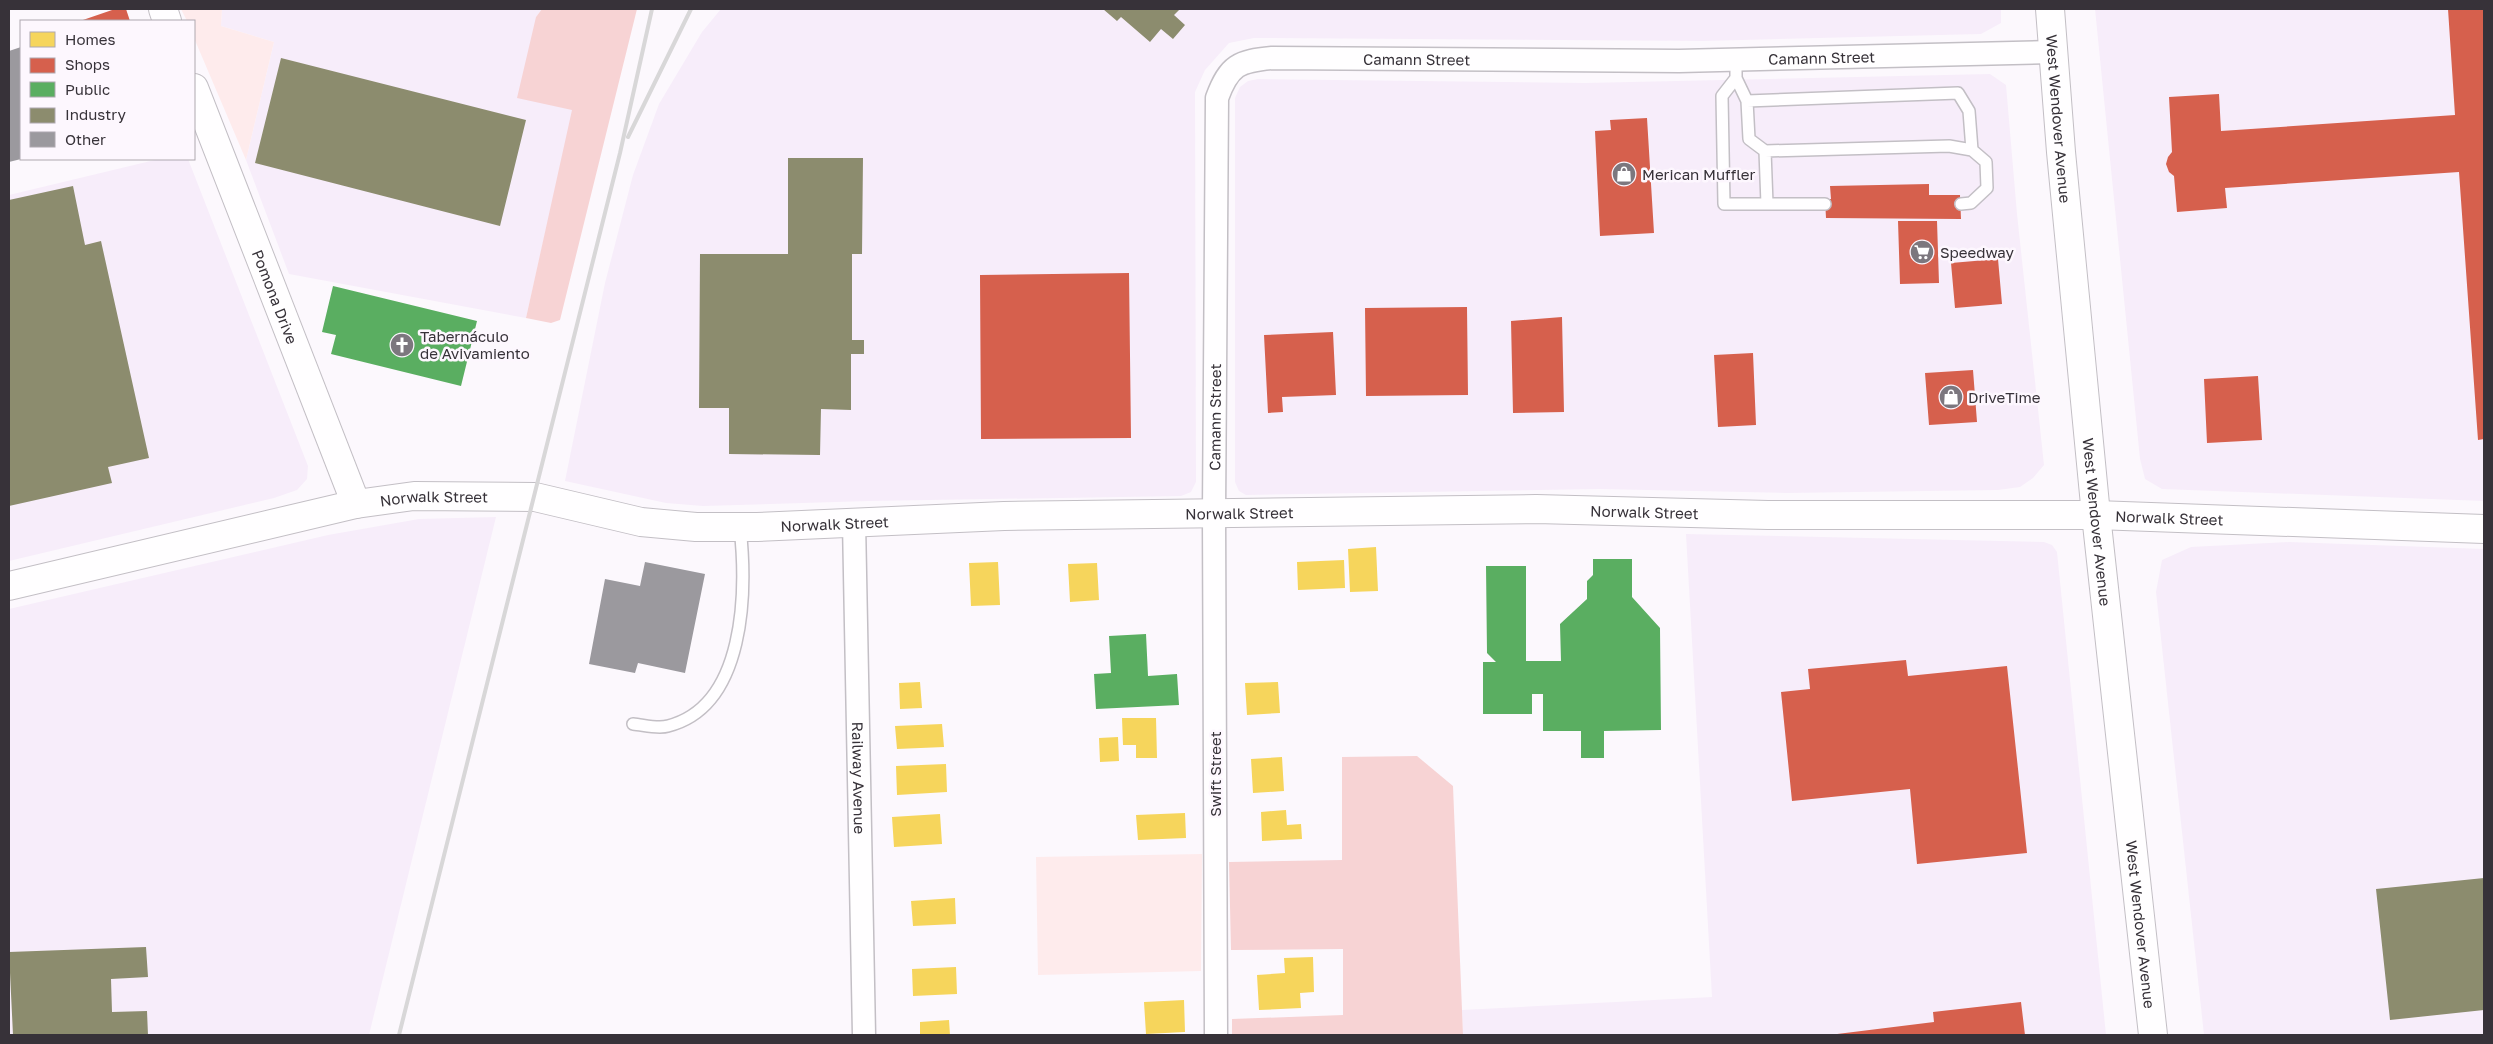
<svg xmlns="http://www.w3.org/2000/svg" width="2493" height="1044" viewBox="0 0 2493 1044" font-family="'Golos Text',sans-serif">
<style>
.built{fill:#f7edfa}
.green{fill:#feebec}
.forest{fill:#f7d3d4}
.homes{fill:#f6d55c}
.shops{fill:#d6604d}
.public{fill:#5aae61}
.industry{fill:#8c8c6e}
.building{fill:#9b999e}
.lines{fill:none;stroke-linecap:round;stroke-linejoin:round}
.lane-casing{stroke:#c3bfc5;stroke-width:14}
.street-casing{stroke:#c3bfc5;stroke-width:25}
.secondary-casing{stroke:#c3bfc5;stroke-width:30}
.highway-casing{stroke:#c3bfc5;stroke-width:30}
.lane{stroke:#fffeff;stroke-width:11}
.street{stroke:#fffeff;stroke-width:22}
.secondary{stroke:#fffeff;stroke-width:28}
.highway{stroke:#fffeff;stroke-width:28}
.rail{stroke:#d8d7d8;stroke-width:4}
.labels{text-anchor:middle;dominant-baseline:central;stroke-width:5;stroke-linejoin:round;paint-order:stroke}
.street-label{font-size:15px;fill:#373239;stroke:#fdf7fe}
.poi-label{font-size:15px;fill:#373239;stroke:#fdf7fe;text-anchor:start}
</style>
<rect width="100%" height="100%" fill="#fcf8fd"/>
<path class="built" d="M222 9H542L536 17 573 110 526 318 289 274 246 160 274 42 221 26Z
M721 9H2001V23L1981 34 1703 41 1254 38 1229 43 1205 70 1195 92 1196 482 1191 492 1181 496 869 501 703 506 666 503 565 481 605 283 633 175 659 104 702 32Z
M2095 9H2484V501L2162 489 2145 479 2140 459Z
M1990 74 2006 85 2017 214 2044 465 2033 478 2020 487 1998 490 1786 493 1599 489 1246 495 1239 491 1235 482V98L1240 87 1248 81 1258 79 1585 83Z
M159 159H188L308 466 307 479 297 490 274 498 9 561V195Z
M496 517 369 1035H9V609L328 535 419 519Z
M1686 534 2044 542 2052 545 2057 552 2106 1035H1463L1462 1010 1712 997Z
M2289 542 2484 549V1035H2204L2156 592 2162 560 2191 547Z"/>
<path class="green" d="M181 9H222L221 26 274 42 246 160 194 38V21H187Z
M1202 854 1201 971 1038 975 1036 857Z"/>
<path class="forest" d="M542 9H637L560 320 551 323 526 318 572 110 517 98 536 17Z
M1417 756 1453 786 1463 1035H1232V1019L1343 1015V949L1231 950 1229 862 1342 860V757Z"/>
<path class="homes" d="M1376 547 1378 591 1350 592 1348 549Z
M1344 560 1345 588 1298 590 1297 562Z
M998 562 1000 605 971 606 969 563Z
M1097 563 1099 600 1070 602 1068 564Z
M920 682 922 708 900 709 899 683Z
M1278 682 1280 713 1247 715 1245 683Z
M1122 718H1156L1157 758H1136V745H1123Z
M942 724 944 747 897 749 895 726Z
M1118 737 1119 761 1100 762 1099 738Z
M1282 757 1284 791 1253 793 1251 759Z
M946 764 947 792 897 795 896 766Z
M1286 810 1287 825 1301 824 1302 839 1262 841 1261 812Z
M1185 813 1186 838 1138 840 1136 815Z
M940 814 942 844 894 847 892 817Z
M955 898 956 924 913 926 911 901Z
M1313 957 1314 992 1300 993 1301 1008 1259 1010 1257 975 1285 973 1284 958Z
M956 967 957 994 913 996 912 969Z
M1184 1000 1185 1032 1146 1034 1144 1002Z
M949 1020 950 1035H920V1022Z"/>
<path class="shops" d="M115 9H126L130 21H80Z
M2448 9H2484V439L2478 440 2459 172 2225 188 2227 208 2177 212 2174 176 2169 172 2166 164 2168 157 2172 152 2169 97 2219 94 2221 131 2455 115Z
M1647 118 1654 233 1600 236 1595 131 1611 130 1610 120Z
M1929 184V195H1960L1961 219 1826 218 1825 199H1831L1830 186Z
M1898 221H1937L1939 283 1900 284Z
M1998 259 2002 304 1955 308 1951 263Z
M1129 273 1131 438 981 439 980 275Z
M1467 307 1468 395 1366 396 1365 308Z
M1562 317 1564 412 1513 413 1511 321Z
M1333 332 1336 395 1282 397 1283 412 1268 413 1264 335Z
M1753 353 1756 425 1718 427 1714 355Z
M1973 370 1977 422 1929 425 1925 373Z
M2258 376 2262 440 2207 443 2204 379Z
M1906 660 1908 676 2007 666 2027 853 1917 864 1910 789 1792 801 1781 692 1810 689 1808 669Z
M2021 1002 2025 1035H1829L1934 1022 1933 1012Z"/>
<path class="public" d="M333 286 477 321 461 386 331 354 336 335 322 332Z
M1593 559H1632V597L1660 628 1661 730 1604 731V758H1581V731H1543V694H1532V714H1483V662H1496L1487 653 1486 566H1526V661H1561L1560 624 1587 599V581L1593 575Z
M1146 634 1148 676 1177 674 1179 705 1096 709 1094 674 1111 673 1109 636Z"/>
<path class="industry" d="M1103 9H1180L1174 15 1185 25 1173 39 1161 29 1150 42 1121 17 1117 21Z
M281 58 526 120 500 226 255 163Z
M788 158H863L862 254H852V340H864V354H851V410L821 409 820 455 729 454V408H699L700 254H788Z
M73 186 85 245 101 241 149 458 108 467 112 483 9 506V200Z
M2484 878V1010L2390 1020 2376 889Z
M146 947 148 977 111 979 112 1012 147 1011 148 1035H13L9 952Z"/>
<path class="building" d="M21 47V159L9 162V51Z
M645 562 705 574 685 673 638 663 635 673 589 664 605 579 640 586Z"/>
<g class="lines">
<g class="lane-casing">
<path id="lane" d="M1736 60V78L1747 101 1749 139 1765 151 1949 146 1972 150 1986 162 1987 188 1971 203 1961 204
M1736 78 1722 96 1724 204H1825
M1747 101 1958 93 1969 111 1972 150
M1765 151 1767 204
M633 724C644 725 658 729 668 726 746 706 747 591 740 527"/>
</g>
<g class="street-casing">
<g id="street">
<path id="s1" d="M854 522 864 1035"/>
<path id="s2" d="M1216 1035 1214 513 1217 98C1229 65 1239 61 1272 58L1679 61 2052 52"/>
</g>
</g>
<g class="secondary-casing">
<g id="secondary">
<path d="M163 9 167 21"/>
<path id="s3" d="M194 88 356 504"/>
<path id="s4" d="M9 586 356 504 414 496 535 497 641 522 696 527H757L1004 516 1536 509 1768 515H2096L2484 529"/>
</g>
</g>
<g class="highway-casing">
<g id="highway">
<path id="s5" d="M2050 9 2061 152 2096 515 2153 1035"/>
</g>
</g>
<use href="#lane" class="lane"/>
<use href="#street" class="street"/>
<use href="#secondary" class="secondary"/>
<use href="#highway" class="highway"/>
<path class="rail" d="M628 137 691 9
M399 1035 620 153 652 9"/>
</g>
<defs>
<g id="shop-disc" transform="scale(1.25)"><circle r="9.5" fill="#7c777e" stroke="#fdf7fe"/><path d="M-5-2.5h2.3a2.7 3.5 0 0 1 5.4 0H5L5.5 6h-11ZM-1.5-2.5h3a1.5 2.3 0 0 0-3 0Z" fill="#fff"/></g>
<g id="supermarket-disc" transform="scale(1.25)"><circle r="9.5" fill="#7c777e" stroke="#fdf7fe"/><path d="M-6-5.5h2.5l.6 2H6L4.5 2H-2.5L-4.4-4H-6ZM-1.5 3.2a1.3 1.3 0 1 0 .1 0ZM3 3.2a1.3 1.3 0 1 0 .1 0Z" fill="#fff"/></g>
<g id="church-disc" transform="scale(1.25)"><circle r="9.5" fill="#7c777e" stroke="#fdf7fe"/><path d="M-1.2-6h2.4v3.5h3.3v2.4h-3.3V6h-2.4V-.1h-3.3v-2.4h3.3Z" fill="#fff"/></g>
</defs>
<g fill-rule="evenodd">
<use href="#shop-disc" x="1624" y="174"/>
<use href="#supermarket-disc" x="1922" y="252"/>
<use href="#church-disc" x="402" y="345"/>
<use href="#shop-disc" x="1951" y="397"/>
</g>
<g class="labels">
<g class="street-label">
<text stroke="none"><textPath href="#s2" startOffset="1561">Camann Street</textPath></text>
<text stroke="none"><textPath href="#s2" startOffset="1156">Camann Street</textPath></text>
<text stroke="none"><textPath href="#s5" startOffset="110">West Wendover Avenue</textPath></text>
<text stroke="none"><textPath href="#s3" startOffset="224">Pomona Drive</textPath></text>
<text stroke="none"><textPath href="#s2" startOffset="618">Camann Street</textPath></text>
<text stroke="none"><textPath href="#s4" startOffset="435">Norwalk Street</textPath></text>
<text stroke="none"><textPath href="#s4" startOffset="1649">Norwalk Street</textPath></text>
<text stroke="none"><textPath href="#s4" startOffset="1244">Norwalk Street</textPath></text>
<text stroke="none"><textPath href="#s4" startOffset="2174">Norwalk Street</textPath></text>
<text stroke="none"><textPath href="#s5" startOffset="515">West Wendover Avenue</textPath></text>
<text stroke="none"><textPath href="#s4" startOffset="839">Norwalk Street</textPath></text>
<text transform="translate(1215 774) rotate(-90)">Swift Street</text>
<text stroke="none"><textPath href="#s1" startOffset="256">Railway Avenue</textPath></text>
<text stroke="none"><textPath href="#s5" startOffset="920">West Wendover Avenue</textPath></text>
</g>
<g class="poi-label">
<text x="1642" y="174">Merican Muffler</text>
<text x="1940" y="252">Speedway</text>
<text x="420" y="336">Tabernáculo<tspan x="420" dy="17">de Avivamiento</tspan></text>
<text x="1968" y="397">DriveTime</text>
</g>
</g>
<rect width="2493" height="1044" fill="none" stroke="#373239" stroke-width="20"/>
<rect x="20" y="20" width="175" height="140" fill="#fdf7fe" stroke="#aea8af"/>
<rect x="30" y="32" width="25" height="15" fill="#f6d55c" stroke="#aea8af"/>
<text x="65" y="45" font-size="15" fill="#373239">Homes</text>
<rect x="30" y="58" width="25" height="15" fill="#d6604d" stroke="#aea8af"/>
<text x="65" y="70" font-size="15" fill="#373239">Shops</text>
<rect x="30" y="82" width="25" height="15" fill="#5aae61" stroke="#aea8af"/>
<text x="65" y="95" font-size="15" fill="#373239">Public</text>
<rect x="30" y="108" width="25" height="15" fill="#8c8c6e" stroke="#aea8af"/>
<text x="65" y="120" font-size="15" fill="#373239">Industry</text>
<rect x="30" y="132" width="25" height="15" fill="#9b999e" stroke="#aea8af"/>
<text x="65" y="145" font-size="15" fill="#373239">Other</text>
</svg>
